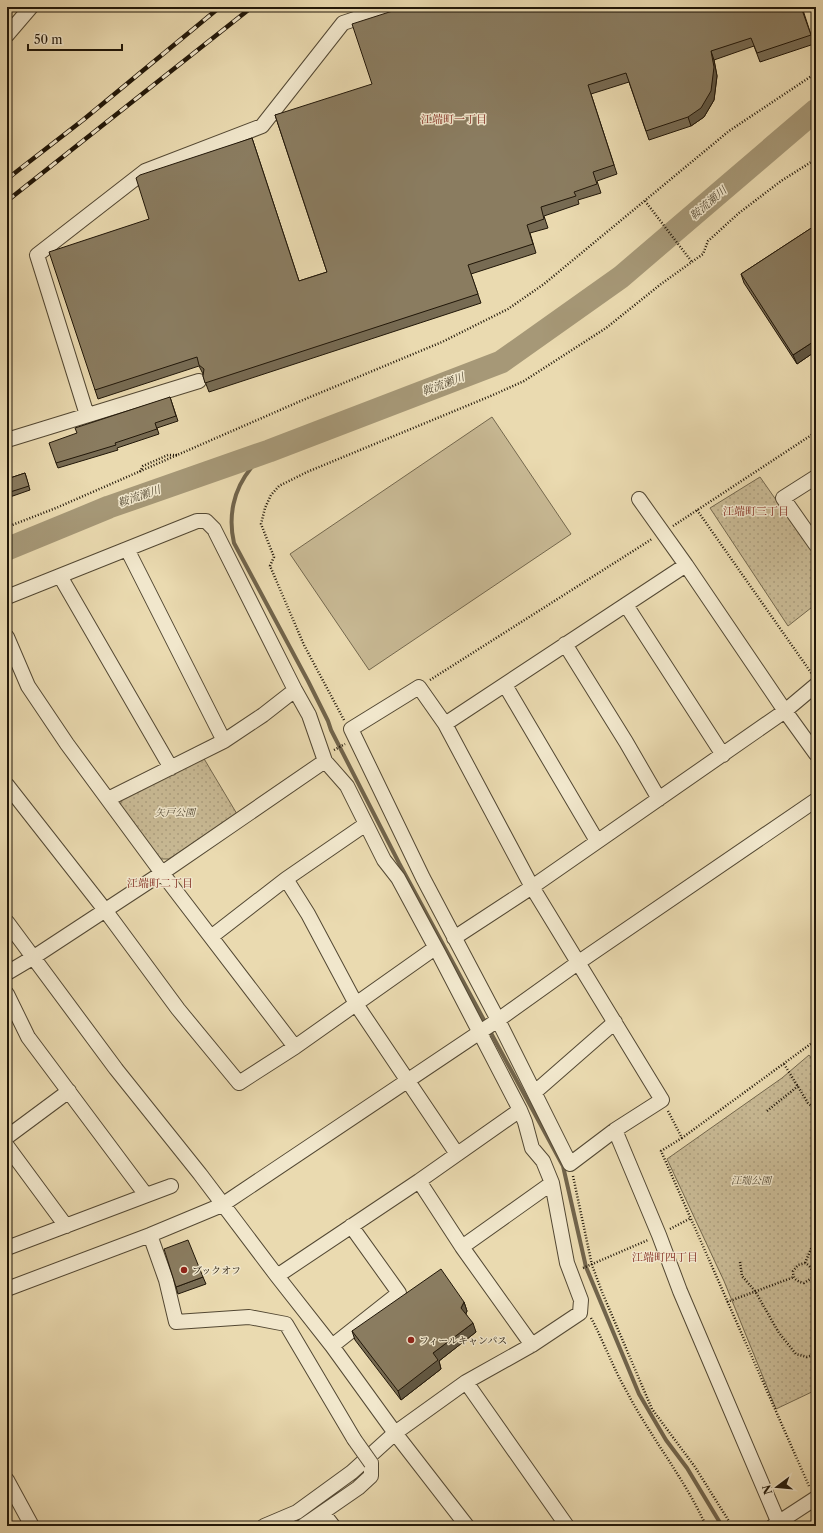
<svg xmlns="http://www.w3.org/2000/svg" width="823" height="1533" viewBox="0 0 823 1533" font-family="'Libre Caslon Text','Noto Serif JP',serif">
<style>
.grass{fill:#c8b994;stroke:#74684e}
.park{fill:url(#park-dots);stroke:#74684e}
.lines{fill:none;stroke-linecap:round;stroke-linejoin:round}
.stream{stroke:#71644b;stroke-width:4}
.river{stroke:#a69877;stroke-width:23}
.minor-casing{stroke:#534833;stroke-width:16}
.path{stroke:#211709;stroke-width:2.5;stroke-dasharray:1 2;stroke-linecap:butt}
.minor{stroke:#f1e7cc;stroke-width:14}
.rail-casing{stroke:#211709;stroke-width:4.5}
.rail{stroke:#f1e7cc;stroke-width:3;stroke-dasharray:9;stroke-linecap:butt}
.minor-bridge-casing{stroke:#534833;stroke-width:16;stroke-linecap:butt}
.minor-bridge{stroke:#f1e7cc;stroke-width:14}
.wall{fill:#776b53;stroke:#211709}
.shaded-wall{fill:#615743;stroke:#211709}
.building{fill:#8a7c60;stroke:#211709}
.poi-dot{fill:#8f2418;stroke:#f1e7cc;stroke-width:1.5}
.labels{text-anchor:middle;dominant-baseline:central;stroke-width:3;stroke-linejoin:round;paint-order:stroke}
.park-label{font-size:10px;font-style:italic;fill:#534833;stroke:#f1e7cc}
.poi-label{font-size:10px;fill:#211709;stroke:#f1e7cc;text-anchor:start}
.neighbourhood-label{font-size:11px;fill:#7a1f14;stroke:#f1e7cc}
.water-label{font-size:11px;font-style:italic;fill:#564b35;stroke:#f1e7cc}
</style>
<defs>
<pattern id="park-dots" width="8" height="8" patternUnits="userSpaceOnUse"><rect width="8" height="8" fill="#c8b994"/><path d="M2 2h.1M6 6h.1" fill="none" stroke="#ac9e7e" stroke-width="1.8" stroke-linecap="round"/></pattern>
</defs>
<rect width="100%" height="100%" fill="#eadab0"/>
<filter id="stains"><feTurbulence type="fractalNoise" baseFrequency=".005" numOctaves="4"/><feColorMatrix values="0 0 0 0 .2 0 0 0 0 .09 0 0 0 0 .02 0 0 0 .5 -.17"/></filter>
<radialGradient id="worn" r=".72"><stop offset=".6" stop-color="#630" stop-opacity="0"/><stop offset="1" stop-color="#630" stop-opacity=".3"/></radialGradient>
<path class="grass" d="M492 417 571 534 369 670 290 554Z"/>
<path class="park" d="M760 477 816 557V604L788 626 710 508Z
M203 757 237 814 169 859H161L120 807 122 797Z
M809 1055 816 1064V1390L776 1409 724 1281 667 1159 782 1078Z"/>
<g class="lines">
<path class="stream" d="M269 451C263 456 256 462 251 468 233 490 228 517 234 543L308 681 328 721 331 730 399 863 563 1166 586 1267 639 1394 666 1440 687 1468 722 1526"/>
<path class="river" d="M7 549 109 507 269 451 501 362 621 277 816 110"/>
<g class="minor-casing">
<path id="minor" d="M7 35 31 7
M87 415 37 255 145 171 262 126 343 23 391 7
M7 440 199 381
M816 477 783 498 816 545
M639 499 686 565
M60 576 171 768
M7 597 197 521H206L214 529 295 690 309 715 325 761 347 786 384 860 398 878 439 954 520 1110 525 1122 532 1148 543 1161 552 1183 567 1263 581 1300 580 1313 532 1345 466 1382 395 1433 352 1472 297 1512 264 1526
M626 605 723 755
M7 637 28 686 67 744 162 873 295 1047
M565 644 626 742 659 799
M505 685 597 841
M419 687 445 724 532 887 662 1100 615 1130 570 1164 498 1020 423 878 351 729Z
M445 724 686 565 785 711 816 754
M224 741 263 715 295 690
M7 785 105 910 178 1009 239 1083 295 1047 435 948
M108 799 224 741 127 549
M286 879 366 824
M7 922 116 1069 200 1174 277 1276 332 1346 395 1433 467 1526
M211 937 286 879 308 914 356 1004 457 1154
M454 938 532 887 785 711 816 685
M7 973 34 957 162 873 325 761
M7 994 28 1037 146 1195 171 1186 7 1248
M535 1092 615 1022
M615 1130 659 1235 680 1291 780 1526
M7 1137 69 1091
M7 1146 66 1226
M419 1181 462 1247 532 1345
M150 1235 166 1280 176 1322 249 1317 286 1324 354 1439
M462 1247 552 1183
M277 1276 419 1181 520 1110
M7 1289 150 1235 222 1205 498 1020 579 962 816 800
M332 1346 399 1293 351 1226
M466 1382 567 1526
M7 1480 32 1526
M323 1513 333 1526
M303 1526 358 1488 371 1476V1463
M773 1526 816 1498"/>
</g>
<path class="path" d="M645 201 692 262
M140 472 143 466 168 455H179
M697 510 812 674
M673 526 816 432
M7 527 56 508 303 400 442 342 508 309 544 284 729 131 816 73
M430 680 652 539
M344 720 304 645 270 566 274 557 261 524 265 508 271 495 279 486 307 472 493 395 524 381 606 328 661 284 703 254 708 241 739 213 781 181 816 159
M334 750 345 744
M784 1064 808 1103 816 1110
M668 1111 682 1138 816 1040
M767 1111 798 1086
M682 1138 661 1151 809 1486
M573 1176 592 1265 602 1292 652 1409 695 1467 732 1526
M670 1229 691 1218
M740 1262 742 1276 755 1291 779 1333 796 1354 807 1357 816 1354
M805 1263 816 1237
M583 1268 648 1240
M812 1278 804 1283C796 1281 793 1279 793 1271L798 1265 805 1263C811 1266 814 1272 812 1278L816 1283
M727 1302 794 1277
M591 1318C604 1342 613 1368 627 1392 651 1438 685 1479 706 1526"/>
<use href="#minor" class="minor"/>
<g class="rail-casing">
<path id="rail" d="M7 179 83 120 220 7
M7 201 252 7"/>
</g>
<use href="#rail" class="rail"/>
<g class="minor-bridge-casing">
<path id="minor-bridge" d="M354 1439 371 1463"/>
</g>
<use href="#minor-bridge" class="minor-bridge"/>
</g>
<path class="wall" d="M802 7 814 44 760 62 754 46 714 60 717 76 714 100 704 117 691 126 649 140 629 82 591 94 617 174 597 181 601 193 578 200 579 204 544 216 548 228 530 233 536 253 471 274 481 303 209 392 203 376V374L199 366 98 399 95 390 149 219 252 138 299 281 327 272 275 115Z
M816 225V351L797 364 744 283 741 274Z
M170 397 178 421 157 428 159 434 117 448 118 450 58 468 56 463Z
M7 409 10 418 7 419Z
M25 473 30 490 7 498V479Z
M203 1277 206 1284 178 1294 176 1287Z
M464 1302 467 1311 466 1314 476 1332 439 1361 441 1369 401 1400 355 1340 352 1331Z"/>
<path class="shaded-wall" d="M711 51 714 60 717 76 714 100 704 117 691 126 688 117Z
M816 340V351L797 364 793 355Z
M464 1302 467 1311 464 1317 461 1308Z
M473 1323 476 1332 439 1361 441 1369 401 1400 398 1391 433 1353Z"/>
<path class="building" d="M405 7H801L811 35 757 53 751 38 711 51 714 67 711 91 701 108 688 117 646 131 626 73 588 85 614 165 593 172 597 184 574 192 576 196 541 207 544 219 527 225 533 244 468 265 478 294 205 383 203 376 204 369 199 365 197 357 95 390 49 252 149 219 136 178 140 175 252 138 299 281 327 272 275 115 372 84 352 24Z
M816 225V340L793 355 741 274Z
M170 397 176 416 155 423 157 429 115 443 116 445 56 463 49 443 77 433 75 428Z
M25 473 29 486 7 493V479Z
M188 1240 203 1277 176 1287 164 1249Z
M441 1269 464 1302 461 1308 473 1323 433 1353 438 1360 398 1391 352 1331Z"/>
<g class="poi-dot">
<circle cx="184" cy="1270" r="4"/>
<circle cx="411" cy="1340" r="4"/>
</g>
<g class="labels">
<g class="park-label">
<text x="175" y="812">矢戸公園</text>
<text x="751" y="1180">江端公園</text>
</g>
<g class="poi-label">
<text x="192" y="1270">ブックオフ</text>
<text x="419" y="1340">フィールキャンパス</text>
</g>
<g class="neighbourhood-label">
<text x="454" y="119">江端町一丁目</text>
<text x="756" y="511">江端町三丁目</text>
<text x="160" y="883">江端町二丁目</text>
<text x="665" y="1257">江端町四丁目</text>
</g>
<g class="water-label">
<text transform="translate(708 203) rotate(-41)">鞍流瀬川</text>
<text transform="translate(443 384) rotate(-21)">鞍流瀬川</text>
<text transform="translate(139 496) rotate(-19)">鞍流瀬川</text>
</g>
</g>
<rect width="823" height="1533" fill="none" stroke="#eadab0" stroke-width="24"/>
<rect x="8" y="8" width="807" height="1517" fill="none" stroke="#211709" stroke-width="2"/>
<rect x="12" y="12" width="799" height="1509" fill="none" stroke="#211709"/>
<g transform="translate(777 1487) rotate(254)" stroke="#f1e7cc" stroke-width="3" paint-order="stroke">
<path d="M0-3L7 15L0 10L-7 15Z" fill="#211709"/>
<text y="-6" font-size="11" font-weight="bold" text-anchor="middle" fill="#211709">N</text>
</g>
<path d="M28 44v6h94v-6" fill="none" stroke="#211709" stroke-width="2"/>
<text x="34" y="44" font-size="12" fill="#211709" stroke="#f1e7cc" stroke-width="3" paint-order="stroke">50 m</text>
<rect width="100%" height="100%" filter="url(#stains)"/>
<rect width="100%" height="100%" fill="url(#worn)"/>
</svg>
